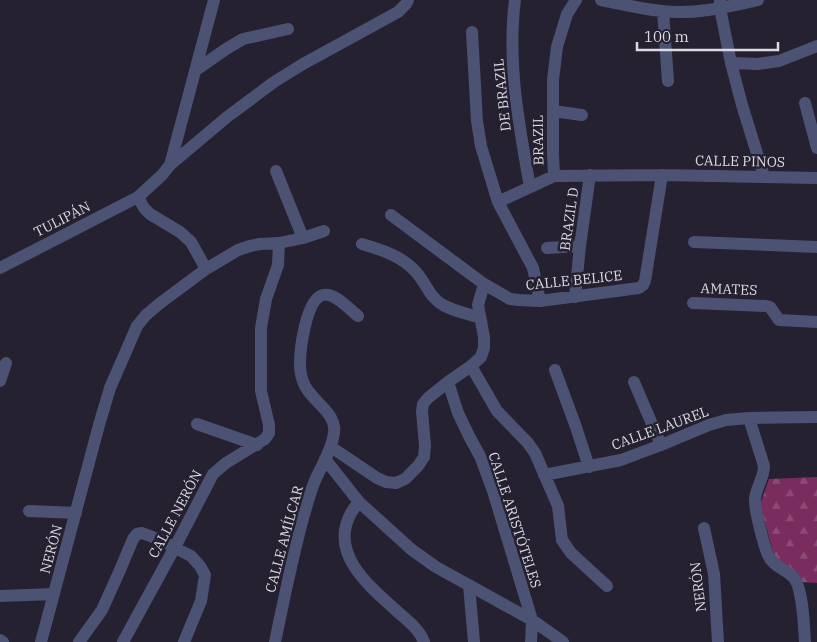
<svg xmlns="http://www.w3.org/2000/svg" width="817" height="642" viewBox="0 0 817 642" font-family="'IBM Plex Serif',serif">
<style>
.forest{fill:url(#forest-firs)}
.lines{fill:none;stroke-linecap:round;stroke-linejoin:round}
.minor{stroke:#4c5273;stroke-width:12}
.labels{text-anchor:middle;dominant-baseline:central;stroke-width:5;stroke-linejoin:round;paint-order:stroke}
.street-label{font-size:14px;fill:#dddae4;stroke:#252130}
</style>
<defs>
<pattern id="forest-firs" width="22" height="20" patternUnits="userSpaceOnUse" patternTransform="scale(1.25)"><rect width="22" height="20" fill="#792d5f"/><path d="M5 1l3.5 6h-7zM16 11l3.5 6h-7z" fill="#8c4b76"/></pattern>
</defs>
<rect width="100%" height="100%" fill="#252130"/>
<path class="forest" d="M817 477V583L802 582 774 555 760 505 769 479Z"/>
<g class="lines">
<path class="minor" d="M515 0C507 62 519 126 530 187
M601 0C621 4 642 9 662 11 694 15 727 7 758 0
M720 0V8L731 63 742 105 764 176
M663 11 668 81
M472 32 477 121 481 146 498 202 533 268 540 301
M731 63 758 64 779 61 817 46
M196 70 226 49 243 39 288 29
M805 103 817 148
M553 111 582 115
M170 165 214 0
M276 171 303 238
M554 176 553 154V80L557 47 567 14 576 0
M138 197 144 208 150 214 180 232 191 242 206 269
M498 202 554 176 662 175 817 178
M391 215 484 284 510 299 519 300 540 301 639 288 643 285 645 281 662 175
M694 242 817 247
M362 244C382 250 402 256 416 272 426 283 430 298 443 305 453 311 469 314 480 318
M547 248 580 246
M0 268 138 197 162 175 170 165 227 117 274 82 303 64 398 12 406 4 408 0
M575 297 580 246 590 175
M693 303 766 306 770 307 779 320 817 322
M471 366 497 411 528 443 535 453 558 506 562 540 571 553 607 586
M555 370 576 427 589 467
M0 381 6 363
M448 382 458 413 470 438 480 456 493 491 532 620 531 642
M634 382 661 445
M749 418 764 466C764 478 756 487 755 499 754 508 764 546 768 555 773 567 786 569 794 578 803 589 804 627 805 642
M197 424 257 445
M331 447 377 478 386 482 396 483 405 479 418 466 424 457 425 446 422 411 423 404 428 398 448 382 471 366 481 357 484 348V337L478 305 484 284
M325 459 359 502 412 550 436 567 532 620 563 642
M544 475 621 460 661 445 709 425 726 420 749 418 817 417
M359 502C356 506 352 510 350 515 329 556 373 589 399 613 408 621 420 630 424 642
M29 511 76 513
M704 528 714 574 718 642
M469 585 474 642
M0 596 54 594
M0 640 3 642
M41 642 99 425 110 388 137 326 146 315 159 304 206 269 238 250 250 246 260 244 279 243 303 238 324 231
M79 642 102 610 120 570 133 539 137 534 142 533 158 539 191 556 200 566 205 575 201 601 184 642
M123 642 175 547 213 474 226 463 265 439 269 433V425L261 391V328L266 299 278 265 279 243
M275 642C285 595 294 547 308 501 311 491 314 481 319 472 325 460 332 448 334 433 337 413 313 402 305 386 302 380 300 371 300 364 300 349 306 299 323 295 335 292 349 309 358 316"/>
</g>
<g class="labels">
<g class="street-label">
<text transform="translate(502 95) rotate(-96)">DE BRAZIL</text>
<text transform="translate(538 140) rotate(-91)">BRAZIL</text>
<text transform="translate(740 161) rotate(1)">CALLE PINOS</text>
<text transform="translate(62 219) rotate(-27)">TULIPÁN</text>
<text transform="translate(569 219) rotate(-82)">BRAZIL D</text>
<text transform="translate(574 280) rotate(-6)">CALLE BELICE</text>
<text transform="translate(729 289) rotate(2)">AMATES</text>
<text transform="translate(660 428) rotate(-20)">CALLE LAUREL</text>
<text transform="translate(175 514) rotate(-62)">CALLE NERÓN</text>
<text transform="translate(515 520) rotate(72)">CALLE ARISTÓTELES</text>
<text transform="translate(284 539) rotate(-75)">CALLE AMÍLCAR</text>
<text transform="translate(51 549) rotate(-75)">NERÓN</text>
<text transform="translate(698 587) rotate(-97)">NERÓN</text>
</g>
</g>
<path d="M637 42v8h141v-8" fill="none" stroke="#dddae4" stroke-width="2.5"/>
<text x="644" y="42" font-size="15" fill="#dddae4" stroke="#252130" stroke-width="4" paint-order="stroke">100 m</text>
</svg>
